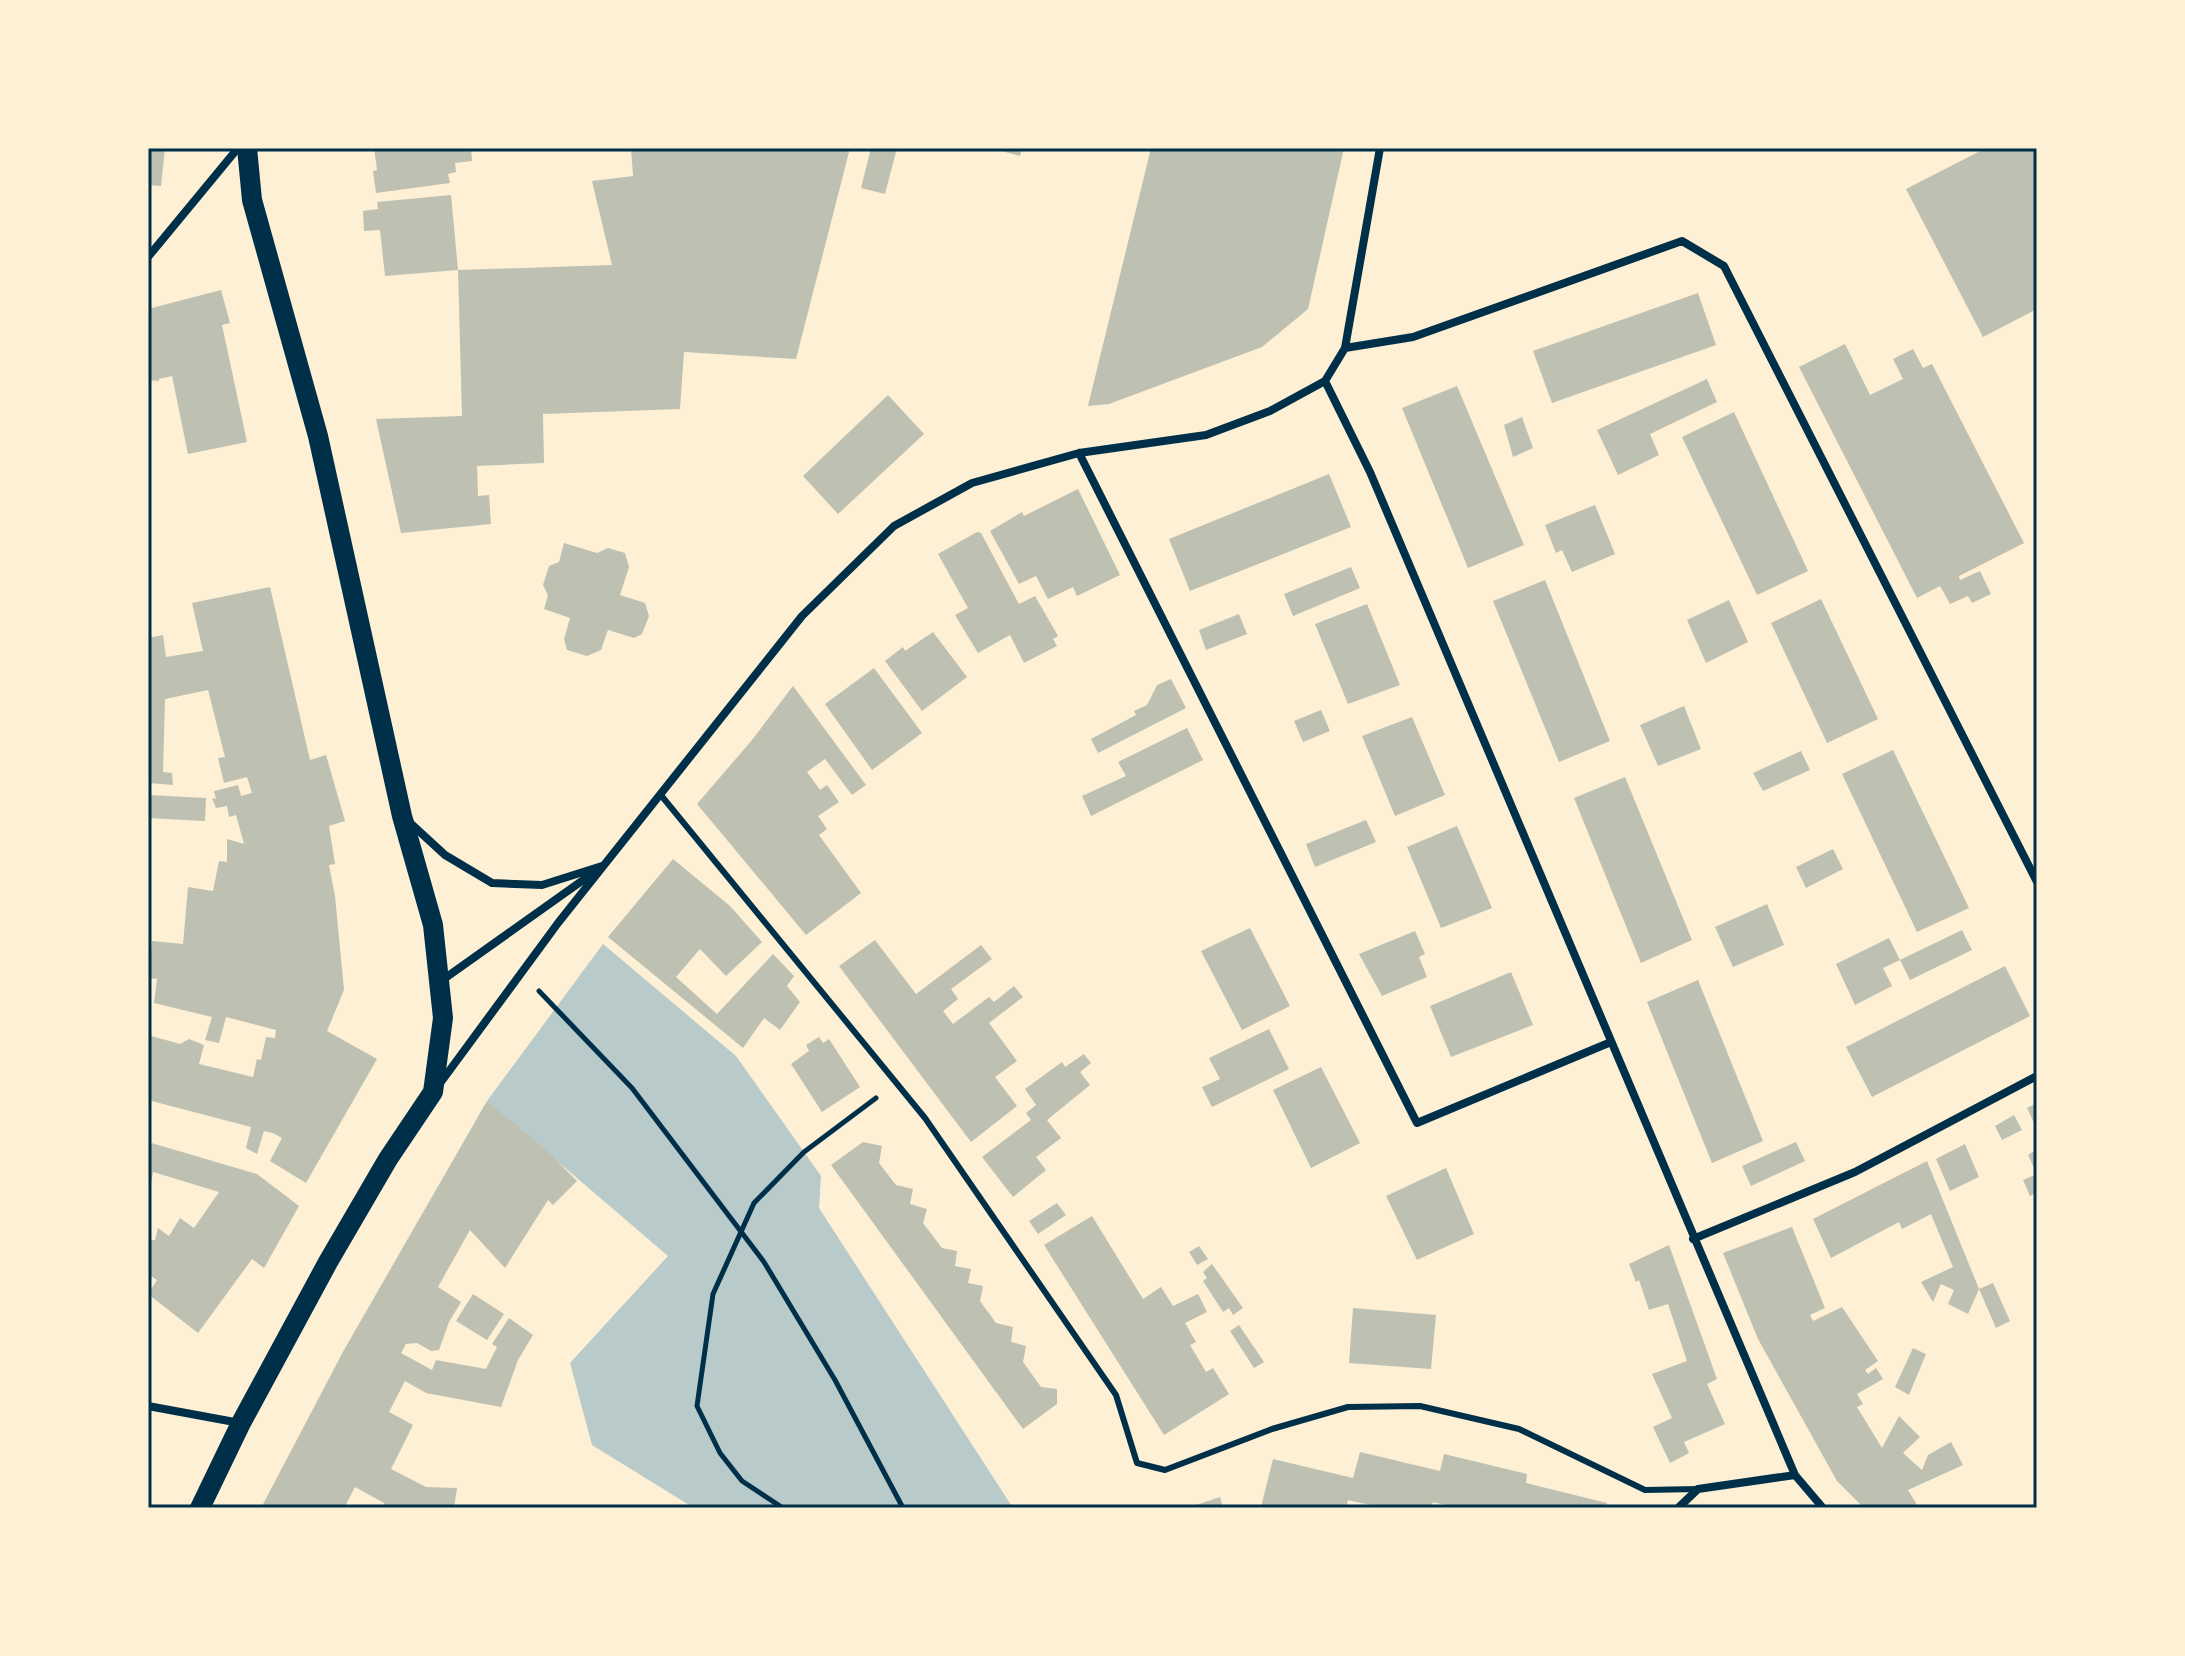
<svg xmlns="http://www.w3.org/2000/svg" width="2185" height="1656" viewBox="0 0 2185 1656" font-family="Rubik,sans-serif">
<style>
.green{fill:#b9caca}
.building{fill:#bec0b2}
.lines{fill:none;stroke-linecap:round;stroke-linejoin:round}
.path{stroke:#003049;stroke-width:5}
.service{stroke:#003049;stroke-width:6}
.minor{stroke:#003049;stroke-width:8}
.primary{stroke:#003049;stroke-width:20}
.neatline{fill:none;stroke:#003049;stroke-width:3}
</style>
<rect width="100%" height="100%" fill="#fdf0d5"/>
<path class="green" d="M603 944 736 1056 821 1176 819 1208 1013 1508H694L592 1445 570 1363 668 1256 487 1101Z"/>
<path class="building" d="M148 148H165L161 186 148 185Z
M374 148H471L472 161 455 163 456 172 448 174 450 183 376 193 373 171 377 170Z
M631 148H850L796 359 684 352 680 409 543 414 544 463 477 466 478 496 489 495 491 524 401 533 376 419 462 416 458 270 612 265 592 181 633 176Z
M871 148H897L885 194 861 188Z
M991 148H1022L1020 156Z
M1151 148H1344L1308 309 1262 347 1109 404 1088 406Z
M1986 148H2037V309L1983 337 1906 189Z
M451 195 458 270 385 276 380 230 364 231 363 211 378 209 377 202Z
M221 290 230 323 222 325 247 442 188 454 172 376 159 379V381L148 380V309Z
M1698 293 1716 345 1552 403 1533 351Z
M1845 344 1870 395 1903 379 1893 359 1913 349 1923 368 1932 364 2024 543 1959 576 1960 580 1980 571 1991 594 1972 603 1968 596 1950 604 1940 586 1917 598 1799 367Z
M1707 379 1717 402 1650 434 1659 455 1618 475 1597 430Z
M1457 386 1524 545 1468 568 1402 408Z
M888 395 924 434 838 514 803 476Z
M1734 412 1808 571 1757 595 1682 437Z
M1522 417 1533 448 1513 457 1504 425Z
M1329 474 1351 527 1190 591 1169 539Z
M1078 489 1120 575 1077 596 1073 587 1048 599 1036 576 1019 584 990 531 1022 512 1024 516Z
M1595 505 1615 554 1572 572 1562 550 1556 553 1545 525Z
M977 532 981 533 1019 604 1035 596 1058 636 1053 639 1057 646 1024 663 1010 635 978 653 955 615 968 608 938 554Z
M564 543 597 553 608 548 625 553 629 567 620 595 645 603 649 616 642 634 634 638 608 630 601 650 587 656 567 650 564 639 570 618 544 609 548 595 543 585 549 566 559 562Z
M1351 567 1360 588 1293 616 1284 594Z
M1545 580 1610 741 1559 762 1493 601Z
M270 587 310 760 326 755 345 821 329 826 335 864 329 865 335 896 344 990 327 1031 377 1059 306 1183 270 1161 282 1138 273 1133 264 1131 257 1154 246 1148 251 1127 148 1100V1035L180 1044 189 1039 204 1045 199 1064 253 1077 257 1059 261 1060 266 1037 275 1038 276 1030 226 1017 219 1043 205 1040 212 1017 154 1003 157 979 149 978 152 941 183 944 188 887 213 891 219 861 227 862V839L244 844 236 815 229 817 227 806 216 808 212 798 216 799 214 791 238 785 241 796 252 793 247 777 224 783 218 758 225 757 208 690 165 699 163 772 172 773 173 785 148 783V638L163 635 166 657 203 651 192 603Z
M1821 599 1878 719 1827 743 1771 623Z
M1729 600 1748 642 1706 663 1687 620Z
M1367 604 1400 685 1348 704 1315 624Z
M1239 614 1247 634 1206 650 1199 630Z
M933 632 967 677 922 711 885 661 903 647 905 651Z
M874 668 922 733 872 770 825 704Z
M1171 679 1186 708 1098 753 1091 739 1136 715 1134 711 1147 705 1157 685Z
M793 686 866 785 852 795 825 759 807 772 820 790 827 785 839 802 818 816 827 829 819 835 861 893 806 935 697 804 752 740Z
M1684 706 1701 749 1658 766 1640 725Z
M1321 710 1330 731 1303 742 1294 721Z
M1412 717 1445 795 1395 816 1362 736Z
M1187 728 1203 760 1091 816 1082 796 1126 776 1118 762Z
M1893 750 1969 908 1917 932 1842 774Z
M1801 751 1810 770 1763 791 1753 773Z
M1625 777 1692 940 1641 963 1574 798Z
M148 795 206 798 205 821 148 818Z
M1366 820 1376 842 1315 867 1306 844Z
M1457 826 1492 908 1441 928 1407 847Z
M1833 849 1843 869 1806 888 1796 867Z
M673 859 730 906 762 942 726 976 700 949 676 977 717 1014 773 954 794 976 787 986 800 1002 780 1030 764 1018 743 1048 608 937Z
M1767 904 1784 945 1733 967 1715 927Z
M1250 928 1290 1006 1242 1030 1201 951Z
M1962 930 1972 950 1910 980 1900 960Z
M1415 931 1425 954 1419 957 1427 977 1382 996 1359 954Z
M1889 938 1900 960 1883 968 1892 986 1855 1005 1836 964Z
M875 940 916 994 981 945 992 959 951 989 958 999 943 1011 953 1024 989 997 994 1002 1014 986 1023 997 989 1023 1017 1061 995 1077 1017 1106 971 1142 839 966Z
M2005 966 2030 1016 1872 1097 1846 1047Z
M1511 972 1533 1025 1451 1057 1430 1006Z
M1698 980 1763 1141 1712 1163 1647 1002Z
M1269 1029 1289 1069 1212 1107 1202 1087 1220 1079 1209 1058Z
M819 1037 823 1043 829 1039 860 1087 822 1112 791 1064 809 1051 806 1045Z
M1084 1054 1091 1063 1080 1072 1090 1085 1047 1120 1061 1138 1036 1157 1046 1170 1013 1197 982 1157 1031 1120 1026 1113 1036 1105 1025 1089 1062 1062 1065 1067Z
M1321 1067 1360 1143 1311 1168 1273 1090Z
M487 1101 544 1148 577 1181 553 1205 548 1200 505 1268 470 1230 438 1287 461 1302 449 1322 439 1350 431 1351 417 1343 406 1344 401 1353 432 1370 436 1360 486 1369 497 1347 492 1344 509 1318 533 1335 518 1360 501 1407 426 1393 405 1381 389 1412 413 1425 391 1469 426 1487 457 1488 454 1508H383L384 1503 355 1487 344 1508H261L344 1350Z
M2037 1103V1129L2027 1108Z
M2014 1115 2022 1130 2002 1140 1995 1126Z
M148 1142 257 1174 299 1206 264 1268 252 1259 198 1333 148 1294 157 1280 148 1274V1232H150L151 1240H155L158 1228 169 1236 180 1218 194 1228 219 1192 153 1172 151 1184 148 1185Z
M863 1142 882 1146 879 1163 896 1185 913 1189 910 1204 927 1209 923 1223 942 1248 957 1251 955 1266 971 1269 968 1283 983 1286 980 1301 996 1323 1013 1327 1011 1342 1026 1346 1023 1362 1041 1387 1057 1389V1404L1023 1429 831 1165Z
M1796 1142 1805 1161 1751 1186 1742 1166Z
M1965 1144 1979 1177 1950 1191 1936 1159Z
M2037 1149V1192L2030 1196 2023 1180 2037 1174 2028 1155Z
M1927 1161 1979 1289 1968 1314 1948 1304 1954 1290 1941 1284 1933 1302 1921 1282 1953 1267 1931 1214 1902 1229 1899 1222 1831 1258 1813 1219Z
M1446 1168 1474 1234 1417 1260 1386 1196Z
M1057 1203 1066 1215 1038 1234 1029 1221Z
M1092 1216 1143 1299 1161 1287 1173 1306 1198 1294 1207 1312 1185 1323 1196 1342 1190 1345 1206 1372 1213 1368 1229 1394 1164 1435 1044 1245Z
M1792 1227 1825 1308 1810 1315 1813 1321 1842 1307 1878 1361 1865 1370 1868 1374 1876 1368 1883 1379 1857 1394 1863 1404 1857 1407 1882 1448 1899 1416 1920 1437 1903 1453 1922 1470 1928 1455 1951 1442 1963 1465 1908 1490 1919 1508H1864L1837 1481 1758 1339 1723 1253Z
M1669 1245 1717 1379 1707 1384 1725 1424 1684 1442 1689 1453 1670 1463 1653 1427 1672 1418 1652 1374 1687 1361 1668 1304 1649 1310 1639 1280 1636 1282 1629 1264Z
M1199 1246 1208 1259 1197 1265 1189 1252Z
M1212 1264 1243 1308 1233 1315 1229 1308 1223 1312 1203 1281 1207 1278 1203 1272Z
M1993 1283 2010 1321 1996 1328 1979 1289Z
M473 1294 504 1314 487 1340 456 1321Z
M1353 1308 1436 1315 1431 1369 1349 1363Z
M1239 1325 1264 1362 1254 1368 1230 1331Z
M1913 1348 1926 1354 1909 1395 1895 1387Z
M1360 1452 1440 1471 1444 1454 1527 1474 1526 1483 1607 1503 1606 1508H1458L1433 1502 1431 1508H1383L1348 1500 1346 1508 1261 1507 1273 1459 1353 1478Z
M1220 1497 1223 1508H1190V1507Z"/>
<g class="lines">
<path class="path" d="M539 991 632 1088 764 1262 835 1380 903 1508
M783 1508 742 1481 720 1453 697 1406 713 1294 754 1203 804 1152 876 1098"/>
<path class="service" d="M660 794 925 1118 1116 1395 1137 1463 1165 1470 1272 1429 1348 1407 1420 1406 1519 1429 1645 1490 1698 1489"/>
<path class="minor" d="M148 257 238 148
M1345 348 1413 337 1682 241 1724 266 2037 882
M1325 381 1370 472 1795 1475 1823 1508
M1079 453 1417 1123 1611 1042
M408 821 445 855 492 883 542 885 602 866
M441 981 593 873
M441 1082 558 923 802 616 894 526 972 483 1079 453 1206 435 1270 411 1325 381 1345 348 1380 148
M1693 1239 1855 1172 2037 1076
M148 1406 240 1423
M1678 1508 1698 1489 1795 1475"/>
<path class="primary" d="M200 1508 241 1423 328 1262 388 1159 433 1092 443 1018 433 925 402 816 318 436 252 200 247 148"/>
</g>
<rect width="2185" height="1656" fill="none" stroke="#fdf0d5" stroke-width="300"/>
<rect x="150" y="150" width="1885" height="1356" class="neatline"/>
</svg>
